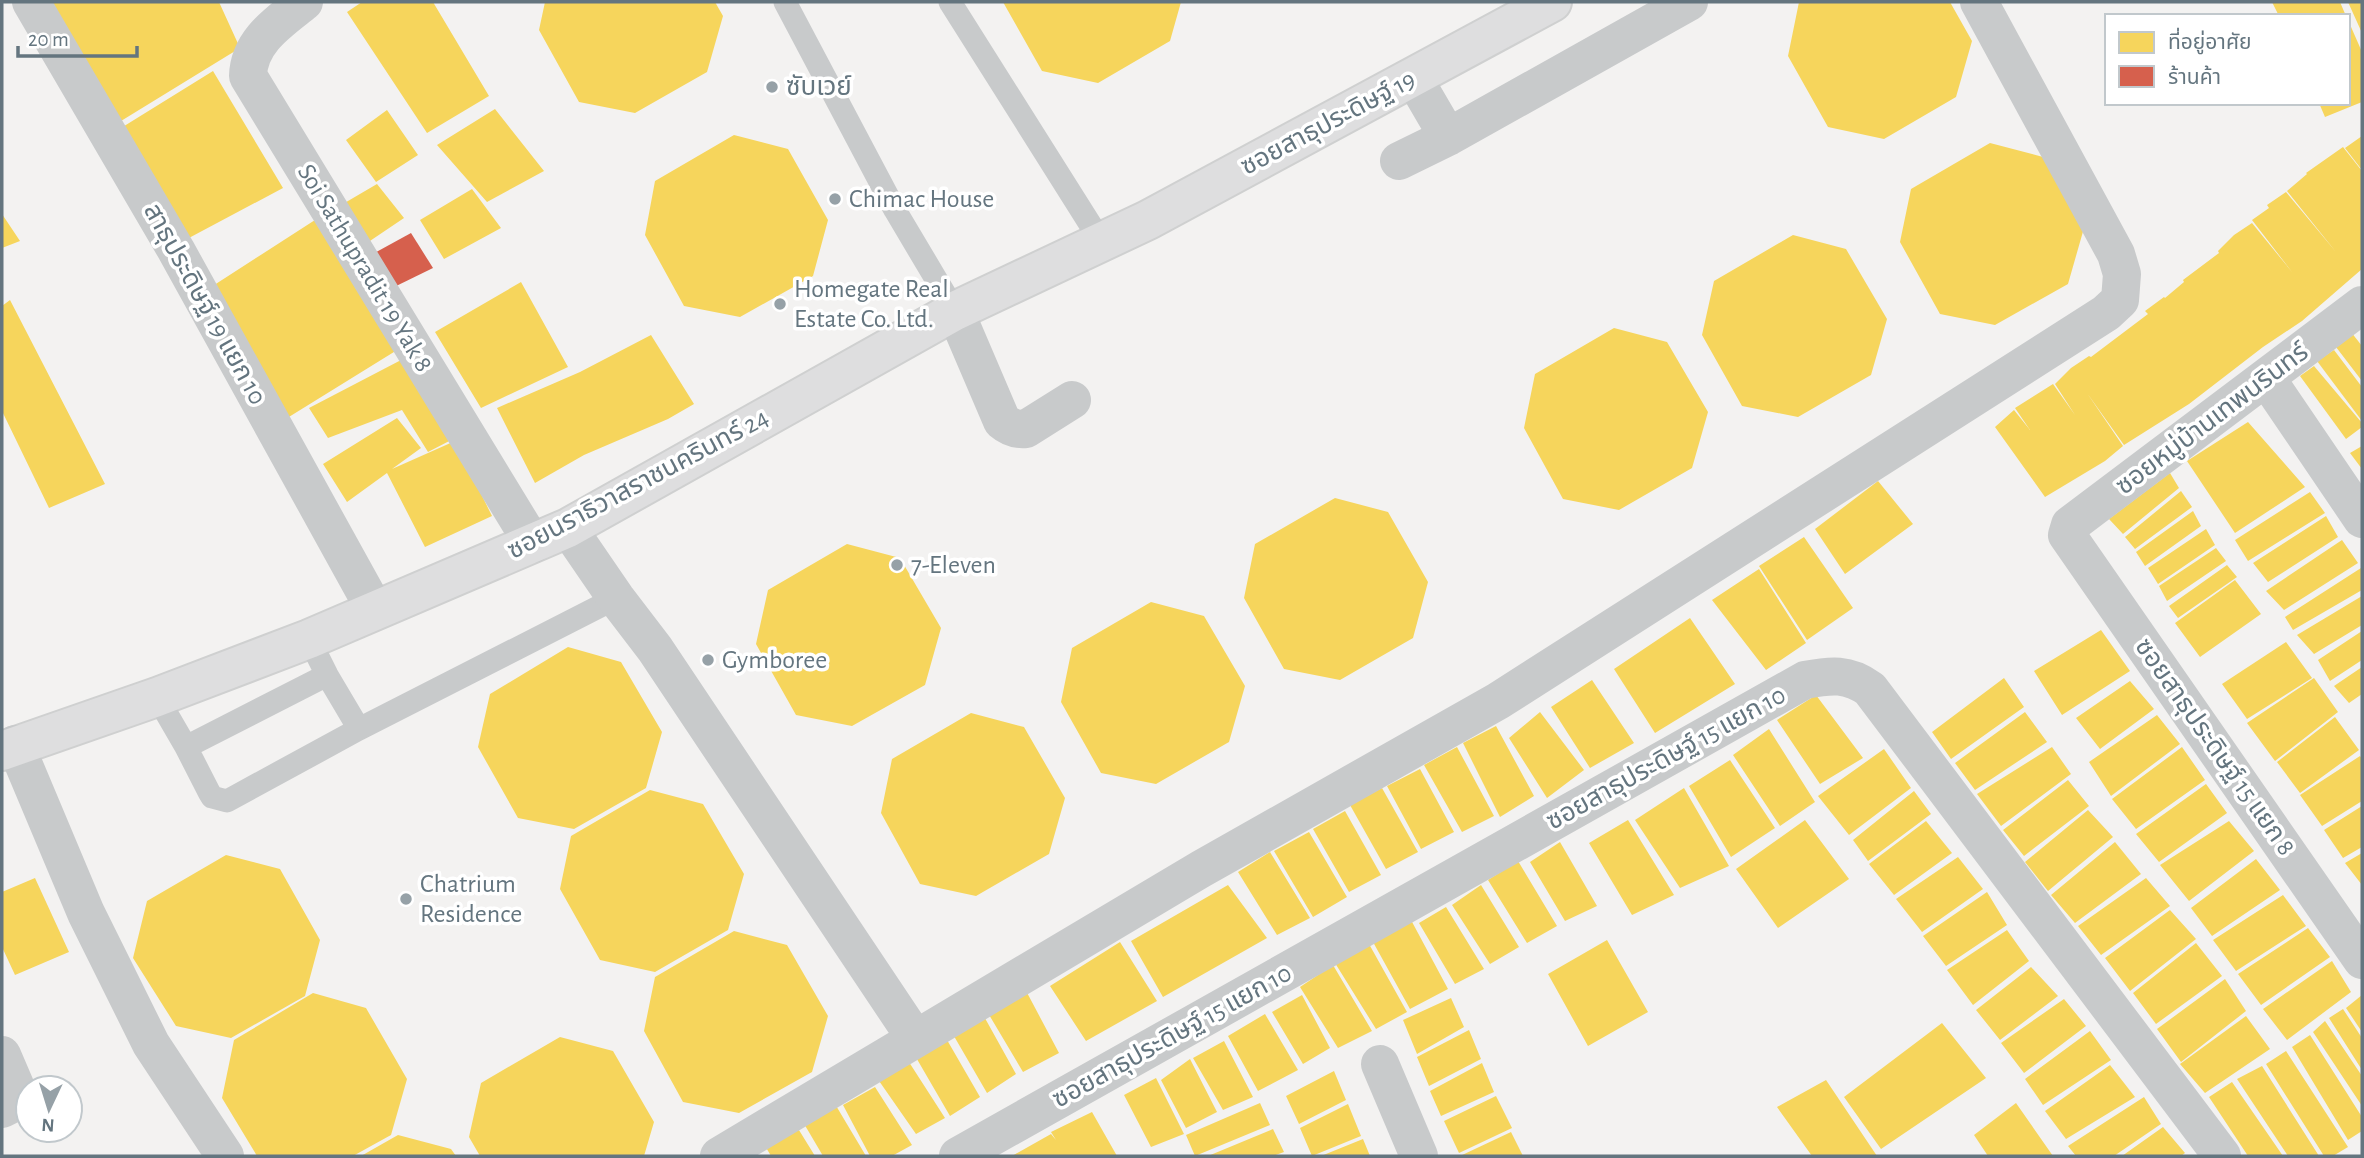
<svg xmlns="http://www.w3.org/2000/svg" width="2364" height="1158" viewBox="0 0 2364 1158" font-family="'Alegreya Sans','Noto Sans Thai',sans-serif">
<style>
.homes{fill:#f6d55c}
.shops{fill:#d6604d}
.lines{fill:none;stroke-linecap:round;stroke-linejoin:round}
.secondary-casing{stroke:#cfd0d0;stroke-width:42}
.lane{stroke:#c8cacb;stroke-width:23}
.street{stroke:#c8cacb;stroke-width:38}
.secondary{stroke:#dededf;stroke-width:38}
.poi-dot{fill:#96a1a7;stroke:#fff;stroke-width:2.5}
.labels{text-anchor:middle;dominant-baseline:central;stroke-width:7;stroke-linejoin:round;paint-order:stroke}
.poi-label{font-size:26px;fill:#64757f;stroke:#fff;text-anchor:start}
.street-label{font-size:26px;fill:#64757f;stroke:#fff}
</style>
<rect width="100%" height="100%" fill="#f3f2f1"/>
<path class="homes" d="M50 2H219L240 48 121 121Z
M362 2H433L489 96 427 133 347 12Z
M545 2H715L723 16 707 72 635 113 579 102 539 30Z
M1003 2H1181L1170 41 1098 83 1042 71Z
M1799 2H1950L1972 41 1956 97 1884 139 1828 127 1788 56Z
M2272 2H2340L2346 16H2279Z
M2348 2H2362V33Z
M2348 20 2362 52V102L2325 117 2319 103H2348Z
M213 71 283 188 187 239 121 128Z
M495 109 544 171 487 202 437 145Z
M387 110 418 155 376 182 346 140Z
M734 135 788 149 828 220 813 276 740 317 684 306 645 235 655 181Z
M2362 136V170L2345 148Z
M1990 143 2043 157 2084 228 2068 284 1995 325 1940 314 1900 242 1911 189Z
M2343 147 2362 171V269L2302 321 2263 347 2189 404 2124 445 2087 393 2123 446 2105 461 2045 497 1995 427 2014 410 2030 430 2015 408 2053 384 2075 415 2055 384 2071 368 2089 356 2091 357 2148 314 2145 311 2164 297 2165 298 2184 282 2183 280 2219 253 2218 251 2234 235 2252 223 2292 272 2252 220 2269 208 2267 205 2286 192 2336 252 2287 191 2307 174 2306 173Z
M377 184 404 218 361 247 336 208Z
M472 189 501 228 444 259 420 220Z
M2 214 20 241 2 248Z
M315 220 402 347 284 420 208 289Z
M1793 235 1846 249 1887 319 1871 375 1798 417 1742 406 1702 335 1714 281Z
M521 282 568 367 481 408 435 332Z
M10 300 105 484 49 508 2 411V306Z
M1614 328 1667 342 1708 412 1692 468 1619 510 1563 499 1524 428 1535 374Z
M2351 332 2362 346V381L2336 347Z
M651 335 694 404 668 419 584 455 535 483 497 408 580 372Z
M2334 350 2362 387V421L2317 361Z
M403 359 457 437 428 452 402 410 328 438 309 408Z
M2314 366 2362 423V427L2346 439 2300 376Z
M397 418 421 448 392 469 455 441 492 516 425 547 387 473 347 502 323 464Z
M2248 422 2305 487 2235 533 2187 461Z
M2362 446V469L2350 453Z
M2170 473 2179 488 2123 534 2109 519Z
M1878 481 1913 524 1845 574 1815 529Z
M2181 491 2192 507 2135 549 2125 537Z
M2310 492 2325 513 2248 561 2235 540Z
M1335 498 1388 512 1428 582 1413 638 1340 680 1284 669 1244 598 1255 544Z
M2193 511 2201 526 2145 566 2136 552Z
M2326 516 2338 537 2268 582 2253 563Z
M2206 529 2215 545 2158 584 2148 568Z
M1804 537 1853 608 1807 640 1759 566Z
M2342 540 2358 563 2284 610 2266 591Z
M847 544 900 558 941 628 925 685 852 726 796 715 756 644 768 590Z
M2216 548 2226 561 2167 601 2159 586Z
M2227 565 2237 577 2178 618 2169 606Z
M2361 568 2362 590 2293 630 2285 617Z
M1759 569 1806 643 1766 670 1712 600Z
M2235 580 2261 614 2200 657 2175 623Z
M2362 596V625L2314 654 2297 635Z
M1151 602 1204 616 1245 686 1229 742 1156 784 1101 773 1061 702 1072 648Z
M1690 618 1735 684 1655 733 1614 669Z
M2101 630 2130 671 2062 715 2034 671Z
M2362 631V660L2330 681 2318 660Z
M2286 642 2312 678 2247 719 2222 684Z
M568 647 621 662 662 732 646 788 574 829 518 818 478 747 490 694Z
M2362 667V694L2349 703 2334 686Z
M2004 678 2024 707 1951 759 1932 732Z
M2314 678 2338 712 2275 761 2247 723Z
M1592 680 1634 743 1590 768 1551 707Z
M2130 681 2154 709 2100 749 2076 718Z
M1816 695 1863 758 1820 784 1777 720Z
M1540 712 1584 770 1547 798 1509 738Z
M2025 712 2047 742 1975 790 1955 763Z
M971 713 1024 727 1065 798 1049 854 976 896 920 884 881 813 892 759Z
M2157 715 2180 744 2111 796 2089 762Z
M2335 717 2359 750 2300 793 2277 762Z
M1496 726 1534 796 1500 817 1463 743Z
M1769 729 1815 802 1780 826 1733 755Z
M1457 747 1494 816 1462 832 1424 765Z
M2052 747 2071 774 2001 826 1977 794Z
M2182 747 2205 780 2136 829 2112 799Z
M1884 749 1911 788 1849 835 1818 796Z
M2360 756 2362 759V801L2322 826 2300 795Z
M1730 760 1775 828 1731 857 1689 786Z
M1420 769 1454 832 1421 849 1387 786Z
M2068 780 2089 806 2024 856 2003 830Z
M2206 784 2227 813 2159 862 2136 834Z
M1382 788 1418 852 1386 869 1350 805Z
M1684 788 1729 866 1680 888 1635 820Z
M650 790 703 804 744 874 728 930 655 972 600 960 560 889 571 836Z
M1914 791 1931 814 1868 861 1853 840Z
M2362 806V847L2343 858 2324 830Z
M2088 810 2113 837 2048 891 2025 862Z
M1345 811 1381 875 1349 892 1313 829Z
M1628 820 1674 895 1632 915 1589 843Z
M1805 820 1849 879 1778 928 1736 869Z
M1926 821 1952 853 1894 895 1869 864Z
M2229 821 2254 851 2189 901 2160 865Z
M1309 832 1347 897 1313 917 1274 851Z
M1560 842 1597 906 1565 921 1530 862Z
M2115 842 2141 874 2075 923 2051 895Z
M1270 852 1310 918 1277 935 1238 872Z
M2362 853V885L2345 863Z
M226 855 280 869 320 940 305 996 231 1038 176 1026 133 958 147 901Z
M1958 857 1983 889 1922 932 1896 899Z
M2256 859 2280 890 2212 936 2191 908Z
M1518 861 1557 926 1527 943 1488 880Z
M35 878 69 952 15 975 2 947V892Z
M2146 878 2170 906 2101 955 2078 926Z
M1228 885 1267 938 1163 997 1131 941Z
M1481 885 1519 947 1490 964 1452 905Z
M1987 892 2007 925 1946 966 1923 936Z
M2283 895 2306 926 2236 971 2213 940Z
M1446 907 1484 969 1455 984 1419 923Z
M2170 910 2196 939 2130 991 2105 958Z
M1411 920 1448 989 1410 1009 1373 942Z
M2308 928 2330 957 2261 1005 2238 974Z
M2007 930 2029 961 1973 1005 1947 970Z
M734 931 787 945 828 1016 812 1072 739 1113 683 1102 644 1031 655 977Z
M1607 940 1648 1012 1588 1046 1548 974Z
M1120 942 1157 1001 1086 1041 1050 986Z
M2196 943 2222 976 2156 1024 2133 993Z
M1369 944 1407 1012 1376 1029 1335 963Z
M2332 961 2351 992 2287 1040 2263 1009Z
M1333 965 1372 1031 1338 1048 1300 987Z
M2031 967 2058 996 2000 1040 1976 1010Z
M2225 979 2246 1011 2181 1062 2157 1029Z
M1024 987 1059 1053 1023 1072 985 1008Z
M313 993 366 1008 407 1079 391 1135 353 1156H257L222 1098 234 1040Z
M1302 995 1330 1048 1303 1064 1272 1012Z
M2362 995V1032L2346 1008Z
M1451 998 1464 1027 1417 1054 1403 1020Z
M2064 999 2086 1026 2024 1073 2001 1043Z
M2343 1009 2362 1038V1070L2329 1018Z
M981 1011 1016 1074 987 1093 951 1031Z
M1265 1014 1298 1070 1258 1091 1228 1036Z
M2246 1016 2270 1049 2205 1093 2180 1064Z
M2325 1021 2362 1076V1106L2313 1032Z
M1942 1023 1986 1078 1881 1149 1844 1097Z
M1469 1030 1481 1059 1429 1086 1417 1057Z
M2090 1031 2111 1060 2043 1105 2025 1079Z
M943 1033 980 1097 950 1116 914 1054Z
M2310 1035 2362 1117V1131L2348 1140 2292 1047Z
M560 1037 613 1051 654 1122 644 1156H480L469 1137 481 1083Z
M1224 1041 1253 1097 1223 1110 1193 1058Z
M2286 1051 2348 1147 2333 1156H2324L2266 1064Z
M907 1059 945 1118 916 1134 877 1078Z
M1190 1059 1217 1112 1186 1128 1161 1080Z
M1482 1063 1494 1092 1441 1116 1430 1091Z
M2110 1065 2135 1097 2066 1139 2045 1111Z
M2262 1066 2319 1156H2288L2237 1079Z
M1334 1071 1346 1100 1299 1124 1286 1096Z
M1156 1078 1184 1134 1151 1147 1124 1095Z
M1826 1080 1877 1156H1812L1777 1107Z
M2232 1082 2283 1156H2248L2209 1097Z
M875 1087 912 1145 892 1156H870L843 1105Z
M1496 1096 1512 1128 1459 1153 1444 1121Z
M2144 1097 2161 1124 2114 1156H2076L2068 1146Z
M1260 1103 1270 1125 1195 1156 1186 1135Z
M2016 1103 2053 1156H1988L1974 1135Z
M835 1104 866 1156H823L803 1122Z
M1348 1104 1361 1136 1312 1156 1300 1128Z
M1092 1112 1117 1156H1012L1051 1134 1056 1140 1051 1132Z
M794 1122 815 1156H771L764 1144Z
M2163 1127 2185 1153 2181 1156H2122Z
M1273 1129 1284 1152 1273 1156H1208Z
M1511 1132 1523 1156H1460Z
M398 1135 451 1149 456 1156H361Z
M1363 1139 1370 1156H1321Z"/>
<path class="shops" d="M411 233 433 268 388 290 369 256Z"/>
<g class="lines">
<g class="secondary-casing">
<path id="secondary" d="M2 751 157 697 309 639 568 528 955 311 1148 220 1552 2"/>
</g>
<path class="lane" d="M785 2 895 210 955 311
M950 2 1102 243
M309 639 327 675 359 729
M157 697 186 747 209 792 212 797 227 801 359 729 616 598
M186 747 327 675"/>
<path class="street" d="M31 2 176 250 375 610
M304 2C279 22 249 41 248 76L533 544
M1413 77 1448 137
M1399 161 1448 137 1689 2
M2362 305 2070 525 2067 535 2362 960
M955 311 1002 421C1009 427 1016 430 1026 429L1072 400
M2267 379 2362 519
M568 528 616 598 655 649 915 1038
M15 744 86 913 151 1044 225 1156
M2 1055 17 1090 10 1105 2 1109
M1380 1064 1419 1156
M719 1156 1201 869 1498 701 2106 313 2120 300 2122 274 2116 254 1979 2
M958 1156 1805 680C1831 675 1848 673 1870 689L2222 1156"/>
<use href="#secondary" class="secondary"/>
</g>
<g class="poi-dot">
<circle cx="772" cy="87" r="7"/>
<circle cx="835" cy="199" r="7"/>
<circle cx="780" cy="304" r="7"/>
<circle cx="897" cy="565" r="7"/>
<circle cx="708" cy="660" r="7"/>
<circle cx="406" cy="899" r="7"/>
</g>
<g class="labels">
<g class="poi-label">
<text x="786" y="87">ซับเวย์</text>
<text x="849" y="199">Chimac House</text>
<text x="794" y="289">Homegate Real<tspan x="794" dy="30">Estate Co. Ltd.</tspan></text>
<text x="911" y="565">7-Eleven</text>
<text x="722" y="660">Gymboree</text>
<text x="420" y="884">Chatrium<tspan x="420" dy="30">Residence</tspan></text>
</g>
<g class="street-label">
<text transform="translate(1328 123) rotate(-28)">ซอยสาธุประดิษฐ์ 19</text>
<text transform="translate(365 268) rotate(59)">Soi Sathupradit 19 Yak 8</text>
<text transform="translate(205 304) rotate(61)">สาธุประดิษฐ์ 19 แยก 10</text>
<text transform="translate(2212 419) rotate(-37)">ซอยหมู่บ้านเทพนรินทร์</text>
<text transform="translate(638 484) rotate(-28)">ซอยนราธิวาสราชนครินทร์ 24</text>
<text transform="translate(2215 747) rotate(55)">ซอยสาธุประดิษฐ์ 15 แยก 8</text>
<text transform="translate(1666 758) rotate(-29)">ซอยสาธุประดิษฐ์ 15 แยก 10</text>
<text transform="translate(1172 1036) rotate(-29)">ซอยสาธุประดิษฐ์ 15 แยก 10</text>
</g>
</g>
<rect width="2364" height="1158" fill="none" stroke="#64757f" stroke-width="7"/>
<rect x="2105" y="14" width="245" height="91" fill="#ffffff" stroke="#c1c8cc" stroke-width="2"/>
<rect x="2119" y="32" width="35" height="21" fill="#f6d55c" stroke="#c1c8cc" stroke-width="2"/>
<text x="2168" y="49" font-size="21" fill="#64757f">ที่อยู่อาศัย</text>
<rect x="2119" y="66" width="35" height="21" fill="#d6604d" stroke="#c1c8cc" stroke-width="2"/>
<text x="2168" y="84" font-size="21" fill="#64757f">ร้านค้า</text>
<g transform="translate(49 1109) rotate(184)"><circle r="33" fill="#ffffff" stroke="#c1c8cc" stroke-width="2"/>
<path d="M0-5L12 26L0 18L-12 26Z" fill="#96a1a7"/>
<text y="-10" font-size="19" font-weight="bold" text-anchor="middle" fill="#64757f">N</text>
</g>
<path d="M18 46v10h119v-10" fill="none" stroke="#64757f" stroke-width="3.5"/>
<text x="28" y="46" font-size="21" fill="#64757f" stroke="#ffffff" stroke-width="5" paint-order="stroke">20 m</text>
</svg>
